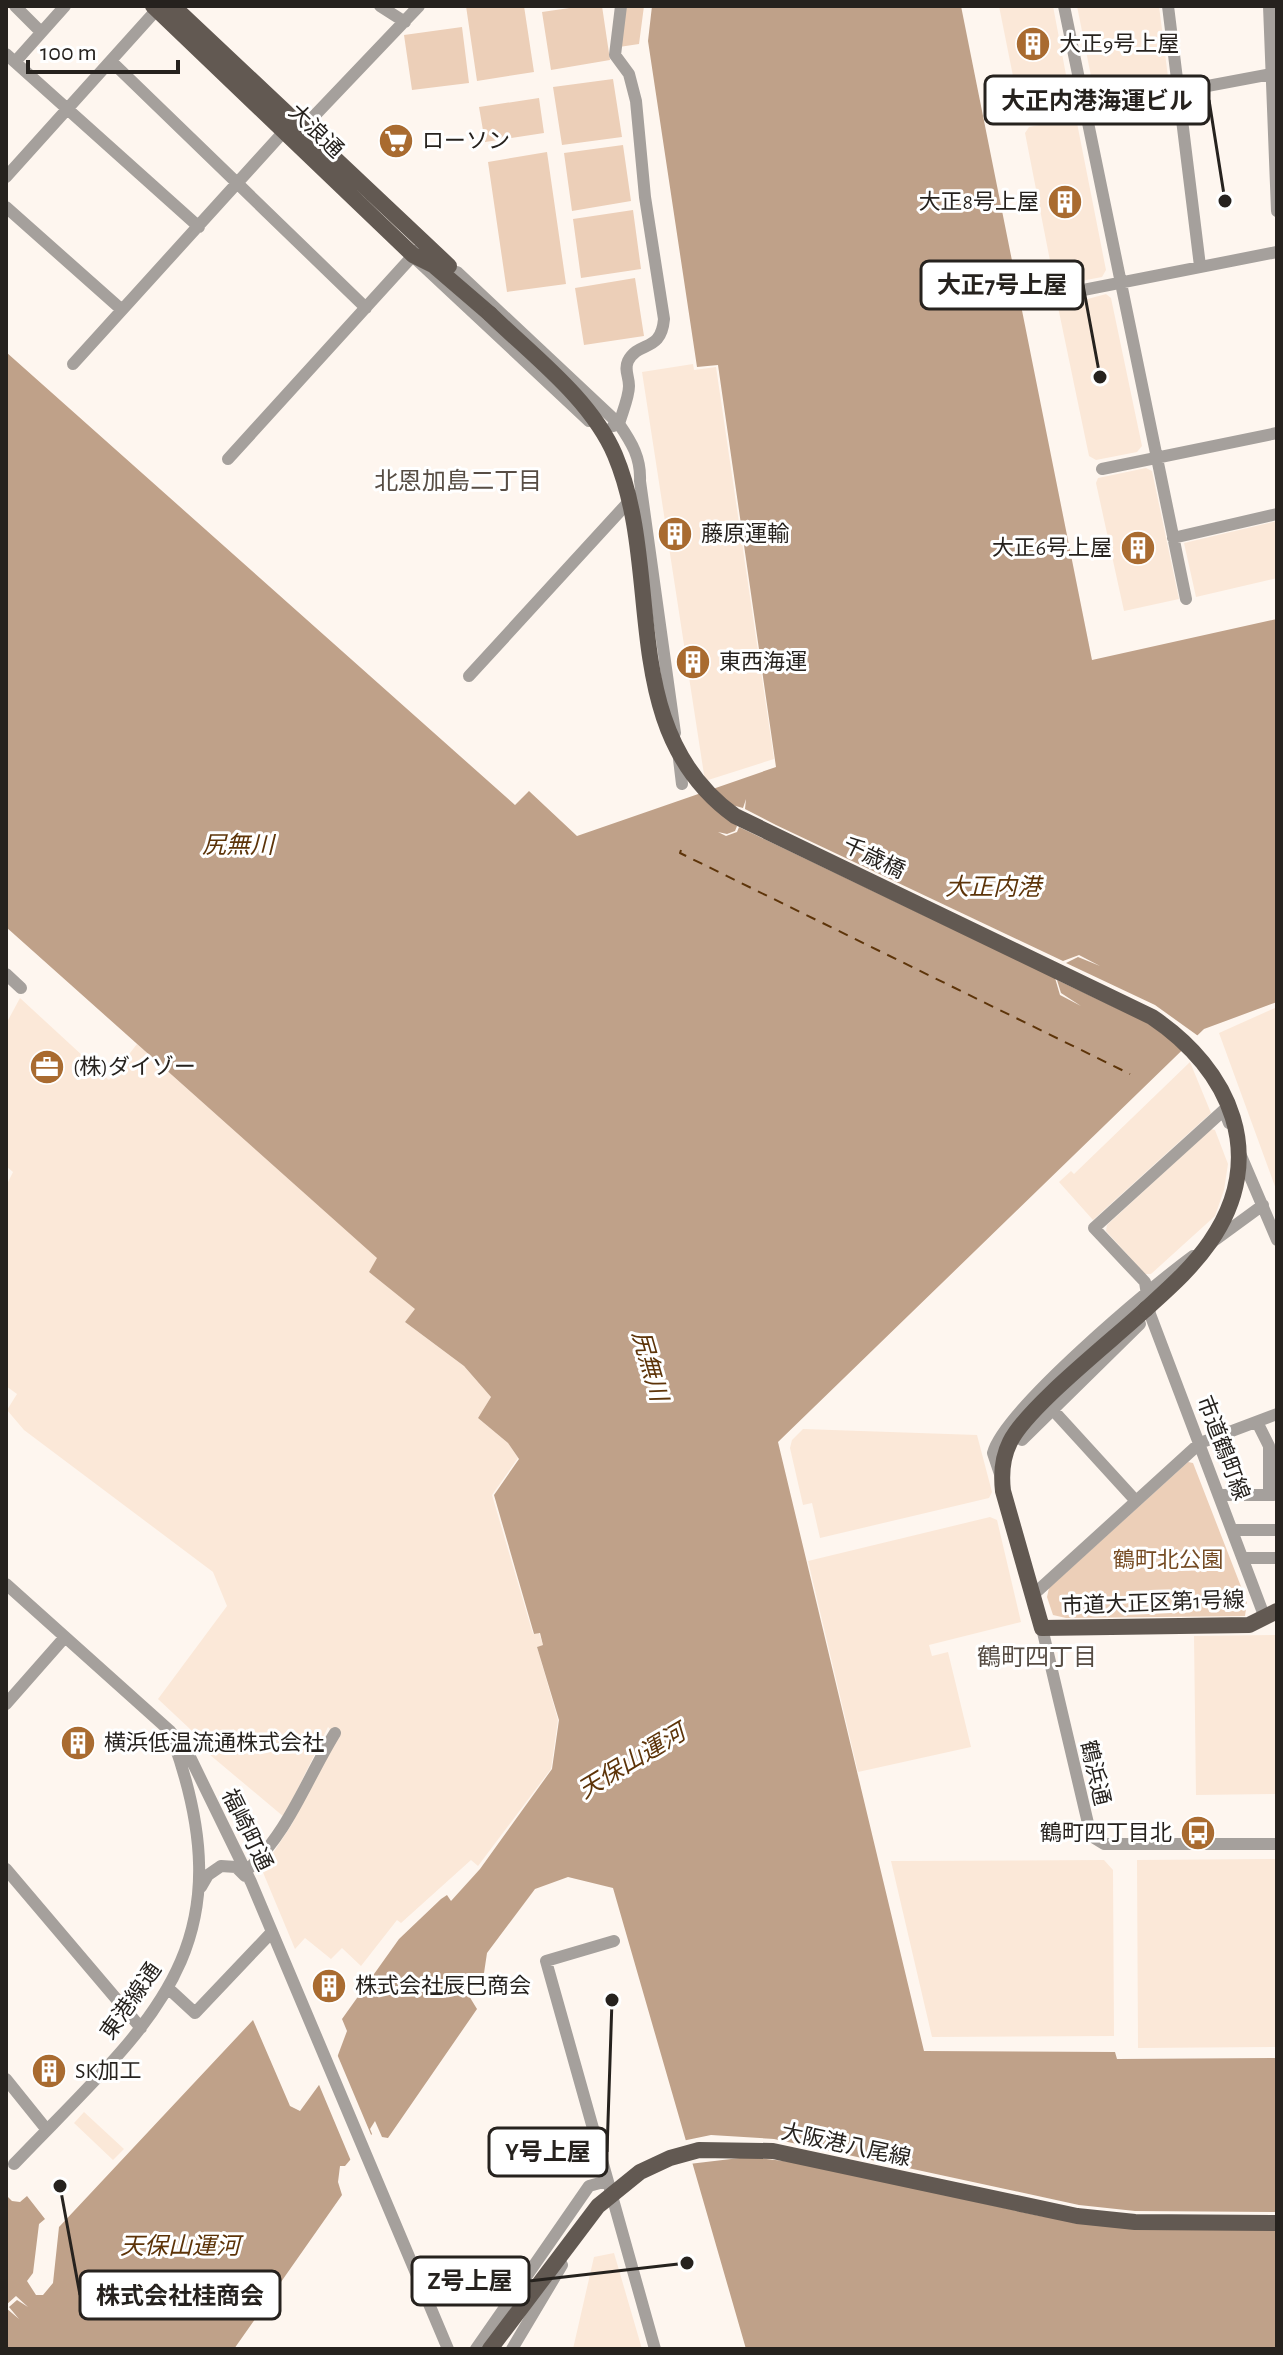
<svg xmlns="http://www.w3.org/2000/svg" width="1283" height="2355" viewBox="0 0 1283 2355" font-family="'Alegreya Sans','Noto Sans JP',sans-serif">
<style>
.built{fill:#fbe8d8}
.green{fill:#eccfb8}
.water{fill:#bfa189}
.pier{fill:#fef6ef}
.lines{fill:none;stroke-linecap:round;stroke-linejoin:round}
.ferry{stroke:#5d3409;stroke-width:2;stroke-dasharray:10 8;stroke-linecap:butt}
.minor{stroke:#a5a09c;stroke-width:12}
.major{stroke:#625952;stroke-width:16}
.major-bridge{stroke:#625952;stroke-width:16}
.labels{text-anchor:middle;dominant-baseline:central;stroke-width:6;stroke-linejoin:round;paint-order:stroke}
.poi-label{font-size:22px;fill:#26221e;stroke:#fff;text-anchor:start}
.street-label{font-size:22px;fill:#26221e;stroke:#fff}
.park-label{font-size:22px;fill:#764c24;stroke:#fff}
.neighbourhood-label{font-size:24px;fill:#574d44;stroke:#fff}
.water-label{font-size:24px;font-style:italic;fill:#5d3409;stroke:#fff}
.leader{fill:none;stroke:#26221e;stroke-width:3}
.callout-dot{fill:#26221e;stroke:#fff;stroke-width:3}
.callout{fill:#fff;stroke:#26221e;stroke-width:3}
.callout-label{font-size:24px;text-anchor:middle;font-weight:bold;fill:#26221e}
</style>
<rect width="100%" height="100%" fill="#fef6ef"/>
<path class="built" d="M999 6H1053L1070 96 1067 102 1026 110 1019 106Z
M1077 6H1159L1168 77 1164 82 1100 95 1094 91Z
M1070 119 1077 123 1106 270 1102 277 1060 285 1054 281 1025 133 1029 127Z
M1106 294 1111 298 1142 446 1137 452 1096 460 1089 456 1058 307Z
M693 364 694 370 716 367 774 759 705 781 642 372Z
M1146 468 1152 471 1179 599 1124 611 1096 483 1098 478Z
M1277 521V578L1196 597 1184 543Z
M20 998 109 1080 137 1044 378 1258 369 1272 416 1309 405 1322 464 1366 491 1397 478 1418 508 1443 518 1458 492 1495 533 1634 539 1633 543 1645 537 1647 558 1720 551 1769 478 1866 471 1860 401 1923 397 1920 361 1966 342 1948 331 1959 305 1938 295 1949 262 1870 292 1824 311 1780 336 1739 340 1738 328 1727 284 1817 197 1744 190 1729 158 1699 227 1606 213 1572 24 1430 7 1410 17 1394 6 1386V1186L13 1172 6 1166V1024Z
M1277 1007V1192L1219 1033Z
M1190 1062 1211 1113 1093 1220 1059 1182 1071 1171 1074 1174Z
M1211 1129 1215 1130 1228 1164 1224 1190 1215 1216 1151 1274H1145L1106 1231 1107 1225Z
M803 1429 977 1435 992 1492 989 1498 820 1538 812 1503 803 1505 790 1448 792 1440Z
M990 1517 997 1520 1021 1622 929 1645 932 1656 948 1652 971 1747 858 1772 808 1561Z
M1277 1635V1794L1196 1795 1194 1636Z
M1277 1859V2047L1138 2048 1137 1860Z
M1104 1860 1113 1870 1114 2036 932 2037 891 1861Z
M84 2112 124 2149 113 2160 74 2123Z
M614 2253 642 2349H573L594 2257Z"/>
<path class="green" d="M466 6H524L534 72 477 81Z
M583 6H602L610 60 551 70 542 12Z
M626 6H644L639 44 619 47Z
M462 27 469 83 412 90 404 35Z
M613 79 622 137 562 145 553 87Z
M539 98 544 133 485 142 479 107Z
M623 145 631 201 572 211 564 153Z
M547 152 566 284 507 292 488 162Z
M633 210 641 269 581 278 573 219Z
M635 278 644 336 584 345 575 288Z
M1188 1462 1193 1463 1247 1602 1245 1616 1066 1618 1053 1615 1047 1597 1049 1588Z"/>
<path class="water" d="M652 6H961L1092 660 1277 619V1002L1204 1029 778 1442 924 2051 1115 2052 1117 2059 1277 2058V2349H746L613 1888 568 1877 535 1889 487 1953 484 1973 466 1991 477 2009 388 2138 382 2137 375 2121 370 2129 372 2134 345 2166H340L338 2182 342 2195 234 2349H6V2308L19 2319 9 2307 17 2300 28 2307 16 2296 6 2305V2195L12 2201 20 2202 27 2196 45 2219 39 2224 33 2273 27 2281 36 2295H43L53 2283 59 2227 253 2020 290 2106 300 2111 335 2063 347 2031 342 2019 399 1939 441 1899 447 1895 451 1901 480 1869 552 1769 559 1720 537 1647 543 1645 540 1633 534 1634 494 1495 519 1459 508 1443 478 1418 491 1397 464 1366 405 1322 415 1309 369 1272 377 1258 6 927V352L515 805 529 791 577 836 776 767 718 365 697 367 648 41Z"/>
<path class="pier" d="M710 786 732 805 743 808 746 799 745 809 776 825 1063 961 1079 955 1100 966 1078 957 1066 963 1155 1005 1201 1038 1187 1052 1148 1023 1057 980 1061 993 1081 1006 1060 995 1055 978 739 827 737 832 726 836 718 832 727 834 735 831 737 826 696 791Z
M337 2054 372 2137 351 2161 317 2080Z
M711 2135 774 2139 1079 2205 1135 2211 1277 2212V2229L1104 2226 1040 2216 801 2163 748 2157 689 2164 682 2141Z"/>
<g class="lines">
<path class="ferry" d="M681 850 680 853 1130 1074"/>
<path class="minor" d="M15 6 41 32
M380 6 405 22
M1064 6 1186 599
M1168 6 1200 266
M1269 6 1277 211
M6 54 199 227
M15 62 65 6
M112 62 366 308
M1032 119 1277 73
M297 134 419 6
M6 177 160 6
M6 207 122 310
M418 261 589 421
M457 272 619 424C632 443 641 458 640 481L675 733
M1068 293 1277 252
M73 364 288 127
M613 426 619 424C622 413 629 397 629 386 629 376 624 370 628 361 639 340 661 353 664 319L645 197 636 101 629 74 615 55 621 6
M228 459 419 249
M1102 469 1277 433
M1173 538 1277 514
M469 676 634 496
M678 751 682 784
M6 974 21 988
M1229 1123 1224 1110 1094 1228 1145 1282 1150 1314 1265 1618
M1239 1151 1277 1240
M1211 1243 1263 1205
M1052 1409 1136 1501
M1257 1422 1269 1446V1495
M1022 1440 1140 1324
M1000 1474 993 1453C1004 1410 1152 1286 1193 1256
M1220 1495H1274
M1233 1530H1277
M1244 1558H1277
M6 1584 170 1731 189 1755 251 1882 448 2349
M1033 1595 1200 1443 1277 1414
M1042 1628 1091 1836 1104 1844H1277
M6 1704 65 1637
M6 1869 141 2028
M246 1871C288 1834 306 1780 335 1733
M201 1887 208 1875 221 1866 236 1867 245 1876
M614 1941 546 1961 655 2349
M169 1989 195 2013 271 1933
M6 2079 47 2130
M14 2164C148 2024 248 1953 174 1743
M476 2349 589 2186 607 2181
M512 2349 562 2265"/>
<path class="major" d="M153 6 413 255 433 265 490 314
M173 6 449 266
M1146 1309C1114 1339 1027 1407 1010 1442 1002 1458 1001 1474 1003 1491L1042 1628 1249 1625 1277 1611"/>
<path class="major-bridge" d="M490 314C533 356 591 399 615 455 665 574 615 730 735 816L1152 1017C1231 1070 1269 1157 1210 1242 1192 1268 1169 1288 1146 1309
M490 2349 598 2206 640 2172 670 2158 699 2150 773 2151 1077 2216 1135 2222 1277 2223"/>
</g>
<defs>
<g id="building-disc" transform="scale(1.8)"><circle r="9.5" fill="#a96b30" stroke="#fff"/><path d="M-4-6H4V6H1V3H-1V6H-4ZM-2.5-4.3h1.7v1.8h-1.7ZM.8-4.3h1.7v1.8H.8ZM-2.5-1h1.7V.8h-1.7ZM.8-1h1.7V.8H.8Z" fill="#fff"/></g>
<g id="supermarket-disc" transform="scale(1.8)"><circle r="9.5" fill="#a96b30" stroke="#fff"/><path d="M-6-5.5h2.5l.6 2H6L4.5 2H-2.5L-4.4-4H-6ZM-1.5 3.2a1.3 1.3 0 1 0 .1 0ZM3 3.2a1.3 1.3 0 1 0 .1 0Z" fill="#fff"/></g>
<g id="office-disc" transform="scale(1.8)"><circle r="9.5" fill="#a96b30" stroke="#fff"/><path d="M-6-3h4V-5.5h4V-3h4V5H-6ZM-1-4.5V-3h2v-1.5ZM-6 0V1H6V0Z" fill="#fff"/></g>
<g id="bus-disc" transform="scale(1.8)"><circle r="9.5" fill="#a96b30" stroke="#fff"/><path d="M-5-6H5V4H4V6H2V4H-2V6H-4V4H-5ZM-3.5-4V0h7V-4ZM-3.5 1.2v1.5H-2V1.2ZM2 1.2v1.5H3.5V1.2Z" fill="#fff"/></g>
</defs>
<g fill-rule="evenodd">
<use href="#building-disc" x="1033" y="44"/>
<use href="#supermarket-disc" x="396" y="141"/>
<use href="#building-disc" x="1065" y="202"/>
<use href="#building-disc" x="675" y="534"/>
<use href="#building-disc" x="1138" y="548"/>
<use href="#building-disc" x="693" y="662"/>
<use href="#office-disc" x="47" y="1067"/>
<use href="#building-disc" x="78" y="1743"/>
<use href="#bus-disc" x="1198" y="1833"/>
<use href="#building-disc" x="329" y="1986"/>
<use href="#building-disc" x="49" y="2071"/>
</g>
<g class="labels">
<g class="poi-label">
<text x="1059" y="44">大正9号上屋</text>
<text x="422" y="141">ローソン</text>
<text x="1039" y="202" text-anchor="end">大正8号上屋</text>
<text x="701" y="534">藤原運輸</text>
<text x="1112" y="548" text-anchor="end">大正6号上屋</text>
<text x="719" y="662">東西海運</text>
<text x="73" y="1067">(株)ダイゾー</text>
<text x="104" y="1743">横浜低温流通株式会社</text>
<text x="1172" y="1833" text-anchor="end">鶴町四丁目北</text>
<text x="355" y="1986">株式会社辰巳商会</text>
<text x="75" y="2071">SK加工</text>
</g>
<g class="street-label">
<text transform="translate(316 131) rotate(44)">大浪通</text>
<text transform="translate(874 858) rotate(26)">千歳橋</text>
<text transform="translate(1223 1448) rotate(69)">市道鶴町線</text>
<text transform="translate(1153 1603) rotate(-2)">市道大正区第1号線</text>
<text transform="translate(1095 1773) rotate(77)">鶴浜通</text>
<text transform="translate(247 1830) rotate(64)">福崎町通</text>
<text transform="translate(131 2001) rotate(-55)">東港線通</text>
<text transform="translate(846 2145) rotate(12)">大阪港八尾線</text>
</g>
<g class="park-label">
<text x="1168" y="1560">鶴町北公園</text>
</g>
<g class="neighbourhood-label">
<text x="458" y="482">北恩加島二丁目</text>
<text x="1037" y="1658">鶴町四丁目</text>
</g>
<g class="water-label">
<text x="238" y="846">尻無川</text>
<text x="993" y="888">大正内港</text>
<text transform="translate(649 1366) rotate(74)">尻無川</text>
<text transform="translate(632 1762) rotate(-31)">天保山運河</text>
<text x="180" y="2247">天保山運河</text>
</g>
</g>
<path class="leader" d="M1225 201L1209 100M1100 377L1083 285M612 2000L607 2152M687 2263L529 2281M60 2186L80 2295"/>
<g class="callout-dot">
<circle cx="1225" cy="201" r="8"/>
<circle cx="1100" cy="377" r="8"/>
<circle cx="612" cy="2000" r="8"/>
<circle cx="687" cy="2263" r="8"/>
<circle cx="60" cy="2186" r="8"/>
</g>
<g class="callout">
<rect x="985" y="76" width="224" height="48" rx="8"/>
<rect x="921" y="261" width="162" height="48" rx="8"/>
<rect x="489" y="2128" width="118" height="48" rx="8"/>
<rect x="412" y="2257" width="117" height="48" rx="8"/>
<rect x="80" y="2271" width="200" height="48" rx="8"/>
</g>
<g class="callout-label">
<text x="1097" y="109">大正内港海運ビル</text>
<text x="1002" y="293">大正7号上屋</text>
<text x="548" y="2160">Y号上屋</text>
<text x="470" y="2289">Z号上屋</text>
<text x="180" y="2304">株式会社桂商会</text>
</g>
<rect width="1283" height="2355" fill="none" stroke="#26221e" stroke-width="16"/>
<path d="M28 60v12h150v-12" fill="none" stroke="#26221e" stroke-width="4"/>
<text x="40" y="60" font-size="24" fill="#26221e" stroke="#ffffff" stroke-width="6" paint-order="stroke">100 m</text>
</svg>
